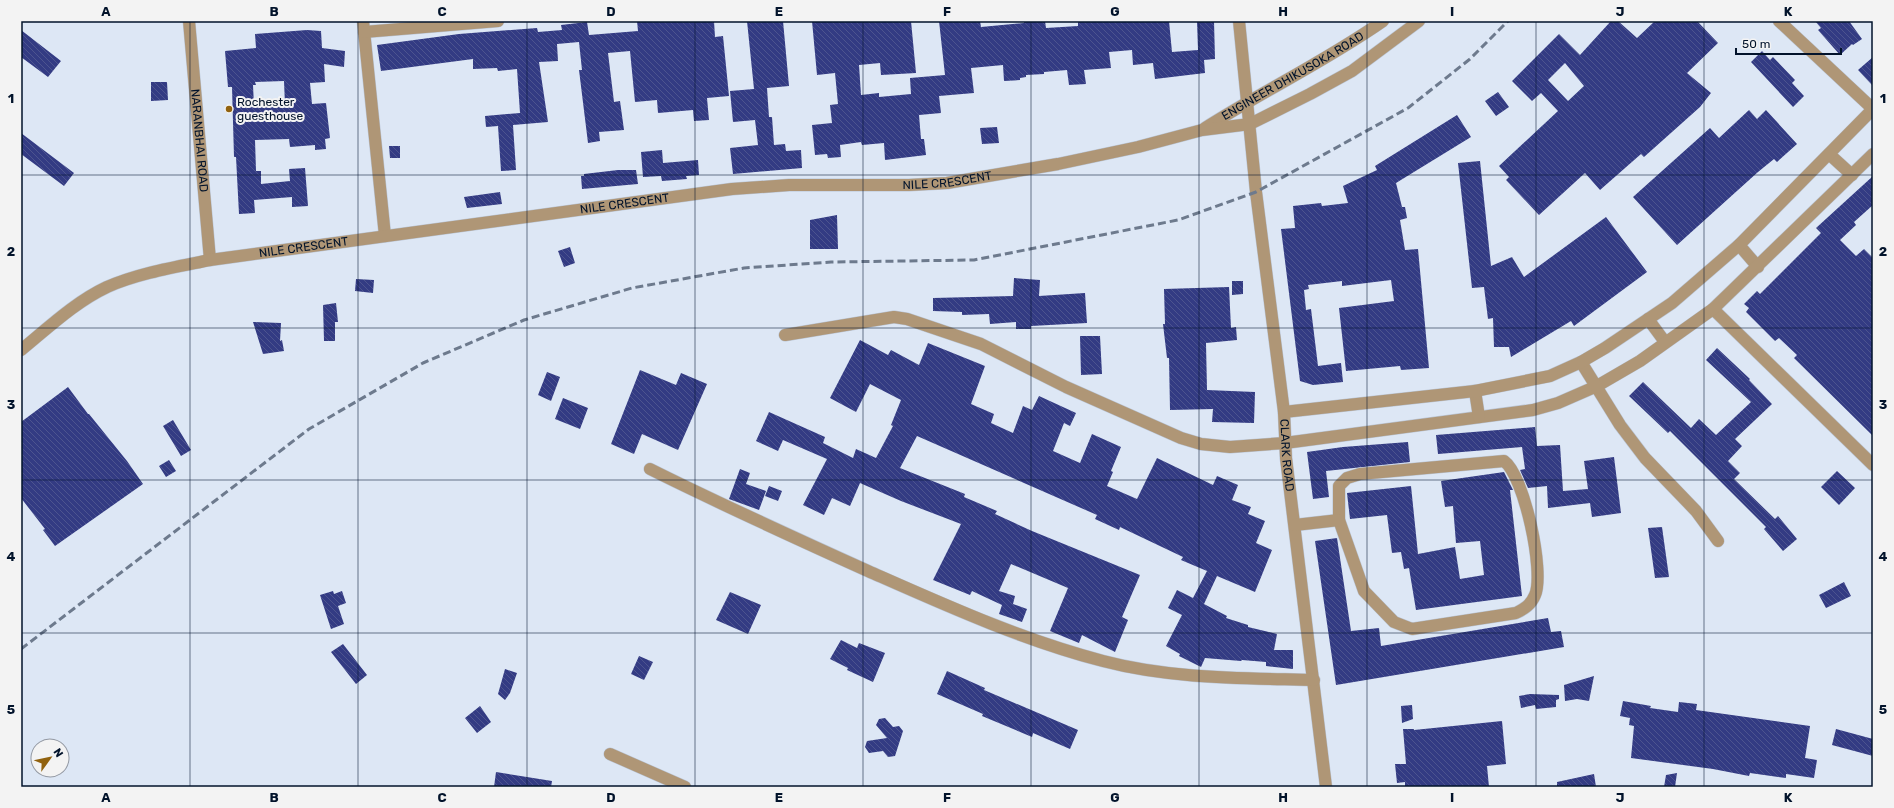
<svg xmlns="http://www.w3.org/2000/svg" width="1894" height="808" viewBox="0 0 1894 808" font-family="Rubik,sans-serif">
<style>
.building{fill:url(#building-back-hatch);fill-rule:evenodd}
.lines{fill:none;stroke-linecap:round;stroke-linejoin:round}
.minor-casing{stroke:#bac5d5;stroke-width:13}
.minor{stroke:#af9676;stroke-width:12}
.rail{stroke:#6d7a8d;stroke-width:3;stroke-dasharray:8 4;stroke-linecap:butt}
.grid{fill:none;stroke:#02132b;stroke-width:1;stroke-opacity:0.55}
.poi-dot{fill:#91620f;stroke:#f3f3f3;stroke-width:1.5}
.labels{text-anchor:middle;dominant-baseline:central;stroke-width:4;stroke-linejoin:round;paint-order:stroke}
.street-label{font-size:12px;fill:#02132b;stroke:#f3f3f3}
.poi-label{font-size:12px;fill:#02132b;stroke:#f3f3f3;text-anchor:start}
.neatline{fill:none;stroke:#02132b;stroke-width:1.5}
.grid-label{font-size:13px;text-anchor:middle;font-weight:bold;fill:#02132b}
</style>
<defs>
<pattern id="building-back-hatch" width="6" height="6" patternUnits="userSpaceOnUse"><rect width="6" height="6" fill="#333b83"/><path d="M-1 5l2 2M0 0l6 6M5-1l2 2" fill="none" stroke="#4d548f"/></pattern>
</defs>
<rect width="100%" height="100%" fill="#dde7f5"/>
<path class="building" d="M637 21H714L715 37 723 36 729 96 707 98 709 120 694 121 693 110 658 113 657 100 635 102 630 51 608 53 614 102 620 101 624 130 599 132 600 141 588 143 579 70H582L579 42 557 44 558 61 539 62 548 122 513 125 516 170 501 171 498 126 486 127 485 116 520 113 517 69 498 71 497 68 473 69V59L381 71 377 45 459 34 537 28 538 32 562 30 561 25 587 22 589 35 638 31Z
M747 21H783L789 86 767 88 769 117H772L774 145 785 144 786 151 801 150 802 168 733 174 730 148 758 145 755 120 733 122 730 91 754 89Z
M812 21H911L916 73 881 75 880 63 859 65 861 95 879 93V97L911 94 910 78 945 75 939 21H980L981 27 1024 23V21H1045L1046 28 1078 26V21H1169L1172 52 1198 50 1197 21H1214L1215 59 1204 60 1205 73 1155 79 1153 63 1133 65 1132 50 1109 52 1111 68 1084 70 1086 84 1069 85 1067 70 1044 72V74L1026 75V77L1020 78V80L1004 81 1003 65 971 68 974 93 939 96 941 113 919 115 921 139H924L926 155 885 160 884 143 862 145 861 142 840 145 841 157 828 158 827 154 815 155 812 125 832 123 830 105 838 104 835 73 817 75Z
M1611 21H1618L1637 38 1655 21H1697L1718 43 1687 73 1711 93 1700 107 1644 157 1641 154 1600 190 1585 173 1539 215 1506 180 1509 177 1499 166 1558 111 1541 93 1532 101 1512 81 1559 34 1580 55ZM1565 63 1584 86 1568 101 1548 80Z
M1815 21H1849L1862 39 1853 45 1852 44 1840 55 1818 30 1821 28Z
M21 30 61 61 48 77 21 57Z
M307 30 321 31 322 48 345 51 344 67 324 64 325 82 310 83 312 104 326 103 330 138 325 139 326 149 315 150V145L290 147 289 139 255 140 256 171H261V184L290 181 289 169 305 168 308 206 292 207V197L254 200 255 213 239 214 236 157H234L232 87H228L225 51 256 48 255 34ZM284 81 285 105 254 106 253 85H256L255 82Z
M1762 51 1770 60 1773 57 1795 80 1792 83 1804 96 1793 107 1751 62Z
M1873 57V86L1858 70Z
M151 82H167L168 100 151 101Z
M1498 92 1509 107 1496 116 1485 101Z
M1749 110 1757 119 1766 110 1797 144 1777 162 1774 159 1758 172 1677 245 1633 197 1710 128 1719 138Z
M1457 115 1471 137 1396 183 1402 207H1405L1407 218 1400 220 1405 250 1418 249 1429 368 1401 370 1400 366 1346 371 1339 308 1394 301 1391 280 1342 286V281L1308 285 1309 289 1304 290 1306 310 1311 309 1318 366 1341 363 1343 382 1313 385 1300 381 1281 229 1295 228 1293 206 1321 203 1322 206 1348 203 1343 186 1377 170 1375 166Z
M997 127 999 143 982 144 980 128Z
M21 133 74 173 64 186 21 154Z
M389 146H400V158H390Z
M662 150 663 163 698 160 699 175 686 176 687 179 662 181 661 176 643 177 641 152Z
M1480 161 1491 266 1512 257 1524 277 1606 217 1647 272 1574 326 1571 321 1511 357 1509 347H1494L1493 318 1488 319 1484 287 1472 288 1458 163Z
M618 170H636L638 184 582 189 581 176H584V174Z
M1873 176V205L1854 222 1856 225 1840 240 1856 256 1864 249 1873 258V436L1794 358 1797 355 1779 338 1775 341 1746 312 1749 308 1744 304 1757 291 1760 294 1821 233 1816 228Z
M500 192 502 204 467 208 464 197Z
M837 215 838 249H810V220Z
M570 247 575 263 564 267 558 251Z
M1014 278 1040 280 1039 296 1085 293 1087 323 1031 326V329H1016V322L990 324 989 314 962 315V312L933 311V298L1013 296Z
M356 279 374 280 373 293 355 291Z
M1232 281H1243V294L1232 295Z
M1229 287 1231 328 1236 327 1237 340 1206 343 1207 390 1255 392 1254 423 1212 422 1213 409 1170 410 1169 358H1167L1163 324H1165L1164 289Z
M336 303 338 322H335V341H324L323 305Z
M253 322 281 323 280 341 282 340 284 351 263 354Z
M1080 336H1100L1102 374 1081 375Z
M860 340 888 355 891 350 919 365 928 343 985 366 971 404 994 414 991 423 1013 433 1023 406 1032 410 1039 396 1076 413 1070 426 1064 423 1053 451 1080 463 1092 434 1121 447 1111 471 1113 472 1107 486 1137 499 1157 458 1213 485 1217 476 1238 485 1232 500 1251 507 1248 514 1265 521 1256 543 1272 550 1255 592 1217 576 1204 604 1227 616 1226 618 1248 625V627L1277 634 1274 650H1293V669L1266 666V662L1242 660 1241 661 1205 658 1201 667 1179 656 1180 654 1166 646 1182 615 1168 608 1177 590 1193 598 1207 571 1181 560 1183 557 1120 527 1119 530 1095 519 1097 515 917 436 900 468 965 494 964 497 997 511 995 514 1032 531 1140 575 1122 617 1128 620 1115 652 1082 635 1079 643 1050 631 1068 588 1011 564 999 591 1015 596 1013 604 1027 609 1022 622 999 614 1002 605 972 591 970 595 933 580 961 524 901 501 860 483 850 506 832 498 824 515 803 505 827 459 783 440 778 451 756 441 769 412 825 437 823 443 853 458 856 449 876 458 893 426 891 425 901 400 870 384 856 412 830 398Z
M1717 348 1750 379 1749 380 1772 404 1735 439 1742 446 1728 461 1740 473 1734 479 1775 519 1778 516 1797 539 1783 551 1764 529 1766 527 1670 431 1668 433 1629 396 1643 382 1691 428 1699 419 1716 435 1751 402 1706 360Z
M640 370 676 385 681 373 707 384 678 450 642 434 634 454 611 444Z
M547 372 560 377 551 401 538 395Z
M68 387 88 414H89L127 461 143 484 55 546 43 530 45 529 21 498V422Z
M563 398 588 408 580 429 555 419Z
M173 420 191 450 181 456 163 426Z
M1535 427 1537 446 1560 445 1563 491 1588 489 1584 461 1614 457 1621 513 1592 517 1590 503 1548 508 1547 486 1528 488 1520 470 1525 469 1522 447 1438 454 1436 435Z
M1408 442 1410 462 1326 471 1329 497 1313 499 1307 452 1343 447Z
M169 460 176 471 166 477 159 466Z
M740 469 750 473 746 484 766 491 759 510 729 499Z
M1837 471 1855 488 1839 505 1821 487Z
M1504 472 1513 490H1510L1522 596 1416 610 1409 568 1404 569 1401 552 1392 553 1387 515 1350 519 1347 493 1411 486 1418 554 1455 547 1460 579 1484 575 1480 541 1456 543 1453 506 1445 507 1441 481Z
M769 486 782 491 778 501 765 496Z
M1662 527 1669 577 1655 578 1648 528Z
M1337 538 1351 631 1379 628 1381 646 1548 618 1551 632 1561 631 1564 647 1336 685 1315 541Z
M1844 582 1851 596 1826 608 1819 595Z
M333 591 334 594 342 591 346 603 338 606 344 624 331 629 320 595Z
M730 592 761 605 748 634 716 620Z
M841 640 857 648 859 643 885 653 873 682 847 670 848 668 830 659Z
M343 644 367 675 356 684 331 652Z
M639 656 653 662 644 680 631 674Z
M505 669 517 673 510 693 505 700 498 694Z
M947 671 985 688 984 690 1078 730 1070 749 1033 733 1032 737 982 716 983 714 937 694Z
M1594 676 1589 701 1577 699 1565 701 1564 685Z
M1530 694 1559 695V699L1556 700V707L1536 709 1535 705 1521 708 1519 696Z
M1623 701 1651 706 1650 708 1678 712 1679 702 1697 704 1696 710 1810 726 1805 758 1817 760 1814 778 1786 774V778L1750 773 1749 776 1713 769 1631 758 1634 726 1629 725 1630 718 1620 716Z
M1412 705 1413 719 1402 723 1401 706Z
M480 706 491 722 477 733 465 718Z
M885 718 893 727 899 726 903 731 895 756 888 757 883 751 869 753 865 747 867 741 887 738 876 725 879 719Z
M1502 721 1506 764 1487 766 1489 787H1405V782L1397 783 1395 764H1406L1403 729H1414V730Z
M1836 729 1873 739V756L1832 745Z
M496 772 552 781 551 787H494Z
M1677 773 1675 787H1664L1666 775Z
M1594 774 1596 787H1557V782Z"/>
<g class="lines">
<g class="minor-casing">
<g id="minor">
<path id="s1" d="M189 21 210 260"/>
<path d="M363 21 385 236"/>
<path id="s2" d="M1239 21 1256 192 1284 412 1286 458 1326 787"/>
<path d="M1779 21 1873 109"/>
<path d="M364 32 498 21"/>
<path id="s3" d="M1205 128C1263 91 1326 61 1383 21"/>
<path d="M1829 154 1852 175"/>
<path d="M1739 245 1758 267"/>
<path d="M1713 309 1873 465"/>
<path d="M1648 319 1665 342"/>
<path d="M785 335 894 317 907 319 981 344 1066 387 1181 438 1201 444 1230 447 1285 443 1533 410 1558 403 1597 386 1640 361 1713 309 1873 154"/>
<path id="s4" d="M21 350C48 328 75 302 107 287 139 273 176 267 210 260L732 189 789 185H909L947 183 1058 164 1138 147 1202 130 1250 124 1310 94 1352 71 1419 21"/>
<path d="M1581 362 1620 425 1645 458 1696 511 1718 541"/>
<path d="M1475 391 1479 417"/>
<path d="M1284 412 1475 391 1550 376 1581 362 1605 348 1672 303 1739 245 1873 109"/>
<path d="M1504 461C1524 475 1545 572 1535 595 1531 605 1524 609 1516 613L1412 629 1394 622 1364 591 1339 520V486L1347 478 1360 474Z"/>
<path d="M650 469C722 505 795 538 868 571 945 605 1022 640 1103 661 1171 679 1244 678 1314 680"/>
<path d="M1295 525 1339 520"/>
<path d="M610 754 685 787"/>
</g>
</g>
<use href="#minor" class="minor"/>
<path class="rail" d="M21 649 309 429 423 363 524 320 632 288 744 268 831 262 974 260 1178 220 1256 192 1408 108 1470 59 1508 21"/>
</g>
<path class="grid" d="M190 21V787M358 21V787M527 21V787M695 21V787M863 21V787M1031 21V787M1199 21V787M1367 21V787M1536 21V787M1704 21V787M21 175H1873M21 328H1873M21 480H1873M21 633H1873"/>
<circle class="poi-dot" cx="229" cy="109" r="4"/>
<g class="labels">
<g class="street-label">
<text stroke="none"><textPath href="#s3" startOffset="102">ENGINEER DHIKUSOKA ROAD</textPath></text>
<text stroke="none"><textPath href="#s1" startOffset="120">NARANBHAI ROAD</textPath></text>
<text stroke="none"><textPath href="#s4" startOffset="956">NILE CRESCENT</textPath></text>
<text stroke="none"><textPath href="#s4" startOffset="632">NILE CRESCENT</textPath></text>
<text stroke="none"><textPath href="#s4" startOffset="308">NILE CRESCENT</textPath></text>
<text stroke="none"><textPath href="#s2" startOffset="437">CLARK ROAD</textPath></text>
</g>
<g class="poi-label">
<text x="237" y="102">Rochester<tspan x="237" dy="14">guesthouse</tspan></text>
</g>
</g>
<rect width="1894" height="808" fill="none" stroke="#f3f3f3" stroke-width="44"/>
<g transform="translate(50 758) rotate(57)"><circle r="19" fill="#f3f3f3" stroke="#9399a3"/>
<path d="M0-3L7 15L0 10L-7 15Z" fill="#91620f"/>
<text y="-6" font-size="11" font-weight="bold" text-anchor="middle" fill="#02132b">N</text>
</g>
<path d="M1736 48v6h105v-6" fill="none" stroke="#02132b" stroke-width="2"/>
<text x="1742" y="48" font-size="12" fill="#02132b" stroke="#f3f3f3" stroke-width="3" paint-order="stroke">50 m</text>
<rect x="22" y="22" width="1850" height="764" class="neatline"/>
<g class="grid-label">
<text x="106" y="16">A</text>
<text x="274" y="16">B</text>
<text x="442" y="16">C</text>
<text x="611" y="16">D</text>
<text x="779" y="16">E</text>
<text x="947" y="16">F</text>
<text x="1115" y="16">G</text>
<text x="1283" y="16">H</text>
<text x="1452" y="16">I</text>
<text x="1620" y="16">J</text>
<text x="1788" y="16">K</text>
<text x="11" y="103">1</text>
<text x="1883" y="103">1</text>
<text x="11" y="256">2</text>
<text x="1883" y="256">2</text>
<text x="11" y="409">3</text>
<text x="1883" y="409">3</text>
<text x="11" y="561">4</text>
<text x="1883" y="561">4</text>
<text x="11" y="714">5</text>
<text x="1883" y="714">5</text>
<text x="106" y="802">A</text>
<text x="274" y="802">B</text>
<text x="442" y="802">C</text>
<text x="611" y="802">D</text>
<text x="779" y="802">E</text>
<text x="947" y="802">F</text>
<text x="1115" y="802">G</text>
<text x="1283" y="802">H</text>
<text x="1452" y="802">I</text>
<text x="1620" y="802">J</text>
<text x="1788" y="802">K</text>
</g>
</svg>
